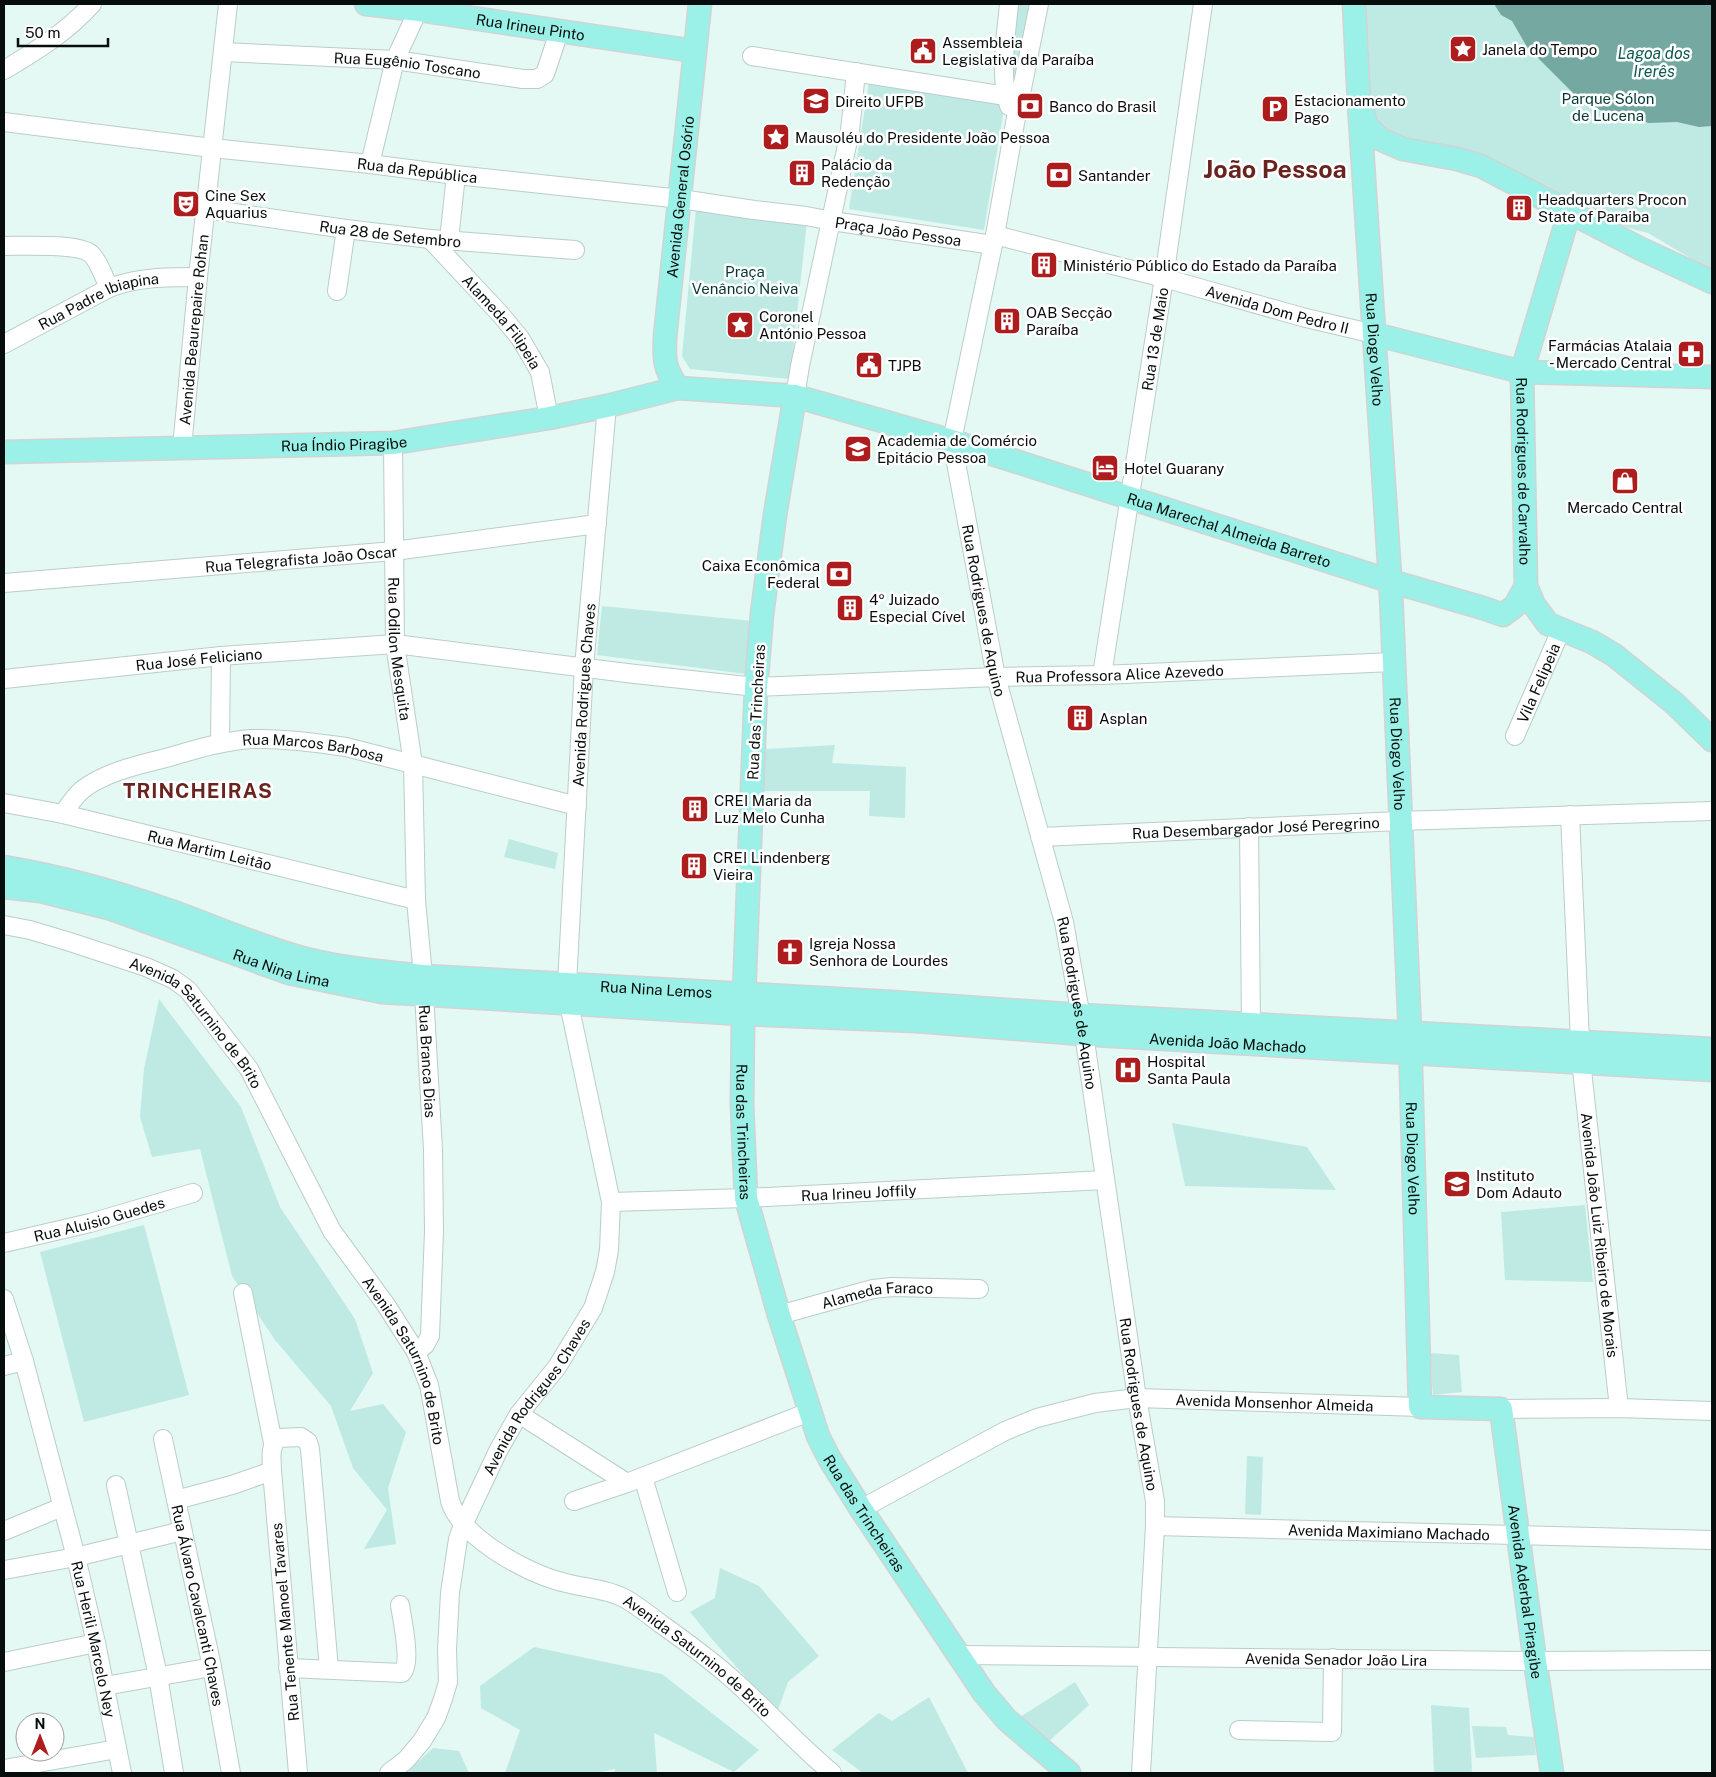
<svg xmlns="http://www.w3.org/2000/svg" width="1716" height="1777" viewBox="0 0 1716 1777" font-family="'Public Sans',sans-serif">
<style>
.green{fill:#bfeae3}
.water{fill:#74a8a0}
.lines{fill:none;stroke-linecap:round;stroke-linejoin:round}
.minor-casing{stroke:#bacdca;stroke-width:20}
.major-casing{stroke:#d2d3d3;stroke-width:25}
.minor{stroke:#fff;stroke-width:18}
.major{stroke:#9bf1e7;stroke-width:22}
.labels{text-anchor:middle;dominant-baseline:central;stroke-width:5;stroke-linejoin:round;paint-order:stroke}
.street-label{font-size:15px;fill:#070d0c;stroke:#fff}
.poi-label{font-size:15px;fill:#070d0c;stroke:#fff;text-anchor:start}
.park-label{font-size:15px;fill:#053833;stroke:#fff}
.water-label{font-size:16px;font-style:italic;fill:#0e5851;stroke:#fff}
.district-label{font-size:20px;font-weight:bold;letter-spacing:1px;fill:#69241f;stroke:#fff}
.town-label{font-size:25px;font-weight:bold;fill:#69241f;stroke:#fff}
</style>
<rect width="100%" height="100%" fill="#e4f8f4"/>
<path class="green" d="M1009 4H1039L1024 83 1004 73Z
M1365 4H1712V271L1648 233 1592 218 1502 163 1454 149 1409 144 1380 127 1367 107 1366 63 1369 53Z
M869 82 1005 103 984 230 849 209Z
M696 208 807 221 790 379 690 369 682 356Z
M602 606 753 621 746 674 597 655Z
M835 745 832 763 906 767 905 818 869 816 870 791H762L766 749Z
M509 839 558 853 555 869 504 857Z
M159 999 241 1107 280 1207 355 1319 373 1373 350 1411 383 1404 406 1432 388 1488 396 1544 364 1549 387 1510 353 1468 331 1406 275 1340 232 1276 200 1149 152 1157 140 1117 144 1069Z
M1172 1123 1307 1147 1336 1190 1185 1186Z
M1585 1205 1593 1282 1505 1280 1501 1212Z
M144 1225 189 1395 84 1422 40 1252Z
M1430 1353 1459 1355 1462 1392 1433 1395Z
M1247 1456 1263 1457 1261 1515 1245 1514Z
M720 1568 759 1586 819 1656 788 1682 777 1713 711 1638 690 1612 715 1598Z
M534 1647 662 1674 759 1750 734 1772 654 1733 657 1773H614L615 1769 595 1773H505L520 1730 481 1708 480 1686Z
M1075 1682 1089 1705 1047 1743 1020 1717Z
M929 1697 968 1773H863L832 1750 879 1713 892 1721Z
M1431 1705 1469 1708 1472 1773H1434Z
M1472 1726 1506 1727 1508 1735 1534 1737 1536 1755 1476 1758Z
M433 1748 459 1751 469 1773H406Z"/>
<path class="water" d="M1494 4H1712V126L1699 127 1677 122 1648 123 1628 114 1624 116 1600 110 1573 93 1527 47 1512 21 1501 15Z"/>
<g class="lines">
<g class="minor-casing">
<g id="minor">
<path d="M1009 4C1006 37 999 73 1009 106"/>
<path id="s1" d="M1039 4 1015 123 995 235 952 441 996 677 1064 922 1084 1034 1137 1398 1155 1501V1526L1141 1773"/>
<path id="s2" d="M223 52 395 60 523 79H537L545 74 559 32"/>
<path d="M752 56 1006 96"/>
<path d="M4 70C36 51 67 32 92 4"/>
<path id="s3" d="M4 122 212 148 370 164 456 175 681 199 754 210 806 216 832 221 993 245"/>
<path d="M370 164 395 60 421 4"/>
<path id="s4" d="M206 209 346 229 430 239 575 250"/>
<path id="s5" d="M995 235 1164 278 1302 317 1374 334"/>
<path id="s6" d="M430 239 501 315 520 338 540 372 549 418"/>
<path d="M449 240 456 175"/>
<path d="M4 246C22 246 79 243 91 254 98 260 105 279 109 288"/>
<path d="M337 291 346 229"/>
<path id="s7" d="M4 344 109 288C138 277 167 277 198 277"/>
<path d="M795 396 800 366 850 131 856 72"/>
<path id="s8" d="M393 443 395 644 413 764 416 900 423 976 433 1150 434 1231 430 1336 425 1345 416 1352"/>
<path id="s9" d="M182 448 198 277 228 4"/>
<path id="s10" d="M4 583 394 551 597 524"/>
<path id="s11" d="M1102 675 1164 278 1203 4"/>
<path id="s12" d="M4 679 221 656 395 644 635 674 756 687 996 677 1102 675 1393 662"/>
<path id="s13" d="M1515 736 1561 630"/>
<path d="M220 743 221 656"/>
<path id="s14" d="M4 803 63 814 416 900"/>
<path id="s15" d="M63 814C69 805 74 797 82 790 105 772 138 765 166 758 194 750 222 741 252 739 284 738 314 742 346 747L577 806"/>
<path d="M1570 815 1580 1041"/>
<path d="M1249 827 1251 1024"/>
<path id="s16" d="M1040 837 1400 821 1712 811"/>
<path id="s17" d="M4 925 30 930 70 942 146 967 173 979 188 990 249 1069 332 1231 386 1305 416 1352 429 1385 450 1501C461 1537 526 1573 562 1582 582 1588 605 1588 624 1598 637 1605 649 1615 661 1624 685 1641 708 1658 730 1677 765 1708 796 1743 832 1773"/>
<path id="s18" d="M1581 1061 1619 1408"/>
<path id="s19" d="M611 1202 746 1198 1105 1180"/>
<path id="s20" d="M4 1243 90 1223 193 1193"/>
<path d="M243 1293 273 1443"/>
<path id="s21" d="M4 1299 24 1361 76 1557 96 1643 122 1773"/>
<path id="s22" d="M779 1315 873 1289 892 1287 979 1289"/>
<path d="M4 1366 24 1361"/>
<path d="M1501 1409 1619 1408 1712 1411"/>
<path d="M519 1414 627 1483"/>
<path id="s23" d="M163 1439 212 1667 231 1773"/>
<path d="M643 1477 677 1592"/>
<path d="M116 1485 158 1676 174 1773"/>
<path d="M176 1500 232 1485 272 1471"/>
<path d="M574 1501 627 1483 809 1412"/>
<path id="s24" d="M861 1509 1005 1431 1037 1418 1095 1403 1137 1398 1420 1407"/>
<path id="s25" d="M1155 1526 1712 1540"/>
<path d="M4 1531 62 1507"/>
<path d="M4 1570 76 1557 182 1531"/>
<path id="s26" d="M958 1655 1535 1661 1712 1660"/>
<path d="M4 1662 96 1643"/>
<path d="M288 1668 402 1673C412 1663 402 1619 400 1605"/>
<path d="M105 1686 212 1667"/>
<path d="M1239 1730 1332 1732 1333 1658"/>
<path d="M4 1769 117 1749"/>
<path d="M298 1773 272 1471C272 1459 269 1447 278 1438L301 1437 308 1442 310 1449 329 1669"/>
<path id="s27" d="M389 1773 406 1760 422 1741 436 1718 443 1699 448 1682 447 1649 450 1593 458 1539 463 1525 498 1451 519 1414 557 1367 593 1308 605 1272 609 1250 611 1202 569 1004 567 984 584 667 607 406"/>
</g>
</g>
<g class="major-casing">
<g id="major">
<path id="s28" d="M366 4 419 10 694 51"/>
<path id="s29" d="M1354 4 1359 103 1391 593 1410 1033 1420 1407 1501 1409 1535 1661 1552 1773"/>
<path d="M1362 111 1367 126 1380 139 1403 149 1457 159 1481 166 1641 249 1712 282"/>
<path id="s30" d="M1569 213 1522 372 1526 586 1534 605 1548 624 1592 642 1614 655 1674 703 1712 740"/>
<path d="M1374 334 1522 372 1712 377"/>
<path id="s31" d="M678 388C664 369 664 359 665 337L700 4"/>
<path id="s32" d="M795 396 775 515 762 614 756 687 743 1022 742 1105 746 1198 779 1315 818 1436 829 1458 861 1509 984 1693 1007 1720 1069 1773"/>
<path id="s33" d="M4 452 393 443 549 418 607 406 678 388 782 395 795 396 952 441 1390 581 1483 608 1503 615 1515 606 1526 586"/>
<path id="s34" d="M4 867C58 876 110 890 162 908 209 924 254 945 302 958 341 968 382 972 423 976L891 1002 1080 1015 1712 1049"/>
<path id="s35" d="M4 887 41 891 109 908 289 973 382 992 743 1014 917 1021 1096 1035 1712 1070"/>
</g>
</g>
<use href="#minor" class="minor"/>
<use href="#major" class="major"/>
</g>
<defs>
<g id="sight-square" transform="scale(1.4375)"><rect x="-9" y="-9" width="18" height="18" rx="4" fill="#ae1d1d" stroke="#fff"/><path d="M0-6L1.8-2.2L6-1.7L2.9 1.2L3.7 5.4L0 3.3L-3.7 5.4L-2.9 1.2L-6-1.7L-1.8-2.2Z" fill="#fff"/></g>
<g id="civic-square" transform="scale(1.4375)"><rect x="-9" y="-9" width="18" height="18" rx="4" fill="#ae1d1d" stroke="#fff"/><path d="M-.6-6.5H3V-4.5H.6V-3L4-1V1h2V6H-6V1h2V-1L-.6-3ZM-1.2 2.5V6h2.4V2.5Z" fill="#fff"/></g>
<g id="university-square" transform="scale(1.4375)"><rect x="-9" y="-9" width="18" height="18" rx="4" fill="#ae1d1d" stroke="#fff"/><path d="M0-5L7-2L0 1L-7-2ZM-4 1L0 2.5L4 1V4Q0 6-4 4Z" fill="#fff"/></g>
<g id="bank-square" transform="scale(1.4375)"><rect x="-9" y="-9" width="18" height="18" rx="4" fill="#ae1d1d" stroke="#fff"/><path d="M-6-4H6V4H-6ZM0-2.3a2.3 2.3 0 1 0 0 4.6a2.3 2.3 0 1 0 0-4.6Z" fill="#fff"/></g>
<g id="parking-square" transform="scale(1.4375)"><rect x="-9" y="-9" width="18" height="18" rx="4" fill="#ae1d1d" stroke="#fff"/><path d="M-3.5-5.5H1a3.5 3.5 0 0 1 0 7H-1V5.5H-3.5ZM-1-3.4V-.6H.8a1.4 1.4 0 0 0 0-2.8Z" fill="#fff"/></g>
<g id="building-square" transform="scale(1.4375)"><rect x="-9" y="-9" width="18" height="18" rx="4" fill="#ae1d1d" stroke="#fff"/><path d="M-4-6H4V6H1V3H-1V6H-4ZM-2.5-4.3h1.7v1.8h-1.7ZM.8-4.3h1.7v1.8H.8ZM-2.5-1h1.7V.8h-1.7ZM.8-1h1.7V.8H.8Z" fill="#fff"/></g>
<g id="theatre-square" transform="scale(1.4375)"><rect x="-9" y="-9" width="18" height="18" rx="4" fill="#ae1d1d" stroke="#fff"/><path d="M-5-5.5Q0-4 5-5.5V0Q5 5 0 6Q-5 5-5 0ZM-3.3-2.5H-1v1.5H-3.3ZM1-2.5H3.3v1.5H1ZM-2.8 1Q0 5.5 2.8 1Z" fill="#fff"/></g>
<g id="pharmacy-square" transform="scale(1.4375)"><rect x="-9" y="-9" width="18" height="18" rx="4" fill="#ae1d1d" stroke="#fff"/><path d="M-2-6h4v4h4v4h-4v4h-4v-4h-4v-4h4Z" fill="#fff"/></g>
<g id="school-square" transform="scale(1.4375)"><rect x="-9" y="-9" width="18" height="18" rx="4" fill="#ae1d1d" stroke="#fff"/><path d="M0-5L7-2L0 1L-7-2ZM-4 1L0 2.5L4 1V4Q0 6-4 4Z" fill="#fff"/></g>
<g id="hotel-square" transform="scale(1.4375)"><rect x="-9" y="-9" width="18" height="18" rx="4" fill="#ae1d1d" stroke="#fff"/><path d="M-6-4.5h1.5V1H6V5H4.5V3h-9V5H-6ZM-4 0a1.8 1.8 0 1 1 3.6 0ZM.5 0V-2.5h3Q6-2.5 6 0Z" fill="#fff"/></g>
<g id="shop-square" transform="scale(1.4375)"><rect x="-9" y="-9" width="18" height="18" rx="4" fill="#ae1d1d" stroke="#fff"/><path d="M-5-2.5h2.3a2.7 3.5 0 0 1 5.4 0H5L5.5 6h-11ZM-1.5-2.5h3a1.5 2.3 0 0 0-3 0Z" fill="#fff"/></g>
<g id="church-square" transform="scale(1.4375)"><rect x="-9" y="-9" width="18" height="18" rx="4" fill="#ae1d1d" stroke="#fff"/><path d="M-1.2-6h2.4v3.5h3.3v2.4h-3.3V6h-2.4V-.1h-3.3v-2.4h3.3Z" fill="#fff"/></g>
<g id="hospital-square" transform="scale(1.4375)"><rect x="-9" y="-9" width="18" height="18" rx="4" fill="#ae1d1d" stroke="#fff"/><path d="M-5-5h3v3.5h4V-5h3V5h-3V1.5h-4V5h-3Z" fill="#fff"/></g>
</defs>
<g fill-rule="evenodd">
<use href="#sight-square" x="1463" y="49"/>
<use href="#civic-square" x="923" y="51"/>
<use href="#university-square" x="816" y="101"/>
<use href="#bank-square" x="1030" y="106"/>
<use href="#parking-square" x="1275" y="109"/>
<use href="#sight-square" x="776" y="137"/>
<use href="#building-square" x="802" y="173"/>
<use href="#bank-square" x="1059" y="175"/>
<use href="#theatre-square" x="186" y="204"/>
<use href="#building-square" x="1519" y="208"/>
<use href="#building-square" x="1044" y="265"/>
<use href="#building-square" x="1007" y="321"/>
<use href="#sight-square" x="740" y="325"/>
<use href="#pharmacy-square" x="1691" y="354"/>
<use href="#civic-square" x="869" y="365"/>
<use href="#school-square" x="858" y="449"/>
<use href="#hotel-square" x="1105" y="468"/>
<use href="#shop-square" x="1625" y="481"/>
<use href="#bank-square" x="839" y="574"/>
<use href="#building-square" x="850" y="608"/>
<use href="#building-square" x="1080" y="718"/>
<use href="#building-square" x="695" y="809"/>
<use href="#building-square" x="694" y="866"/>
<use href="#church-square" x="790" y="952"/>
<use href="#hospital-square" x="1128" y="1070"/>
<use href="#school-square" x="1457" y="1184"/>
</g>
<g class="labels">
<g class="street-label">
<text stroke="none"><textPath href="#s28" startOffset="166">Rua Irineu Pinto</textPath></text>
<text stroke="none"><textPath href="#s2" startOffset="185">Rua Eugênio Toscano</textPath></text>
<text stroke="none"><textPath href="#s3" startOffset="416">Rua da República</textPath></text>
<text stroke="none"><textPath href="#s31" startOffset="195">Avenida General Osório</textPath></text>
<text stroke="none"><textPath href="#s3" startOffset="901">Praça João Pessoa</textPath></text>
<text stroke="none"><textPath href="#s4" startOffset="186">Rua 28 de Setembro</textPath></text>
<text stroke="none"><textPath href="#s7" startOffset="105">Rua Padre Ibiapina</textPath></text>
<text stroke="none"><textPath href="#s5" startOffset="292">Avenida Dom Pedro II</textPath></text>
<text stroke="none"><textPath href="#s6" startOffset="110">Alameda Filipeia</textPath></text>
<text stroke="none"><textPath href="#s9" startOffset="119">Avenida Beaurepaire Rohan</textPath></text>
<text stroke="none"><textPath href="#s11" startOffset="340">Rua 13 de Maio</textPath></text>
<text stroke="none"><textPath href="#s29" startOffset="346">Rua Diogo Velho</textPath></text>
<text stroke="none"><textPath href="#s33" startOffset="340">Rua Índio Piragibe</textPath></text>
<text stroke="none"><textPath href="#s30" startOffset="265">Rua Rodrigues de Carvalho</textPath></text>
<text stroke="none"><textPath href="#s33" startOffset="1251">Rua Marechal Almeida Barreto</textPath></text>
<text stroke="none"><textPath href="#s10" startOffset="298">Rua Telegrafista João Oscar</textPath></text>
<text stroke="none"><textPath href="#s1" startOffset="618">Rua Rodrigues de Aquino</textPath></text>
<text stroke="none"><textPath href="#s8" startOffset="206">Rua Odilon Mesquita</textPath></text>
<text stroke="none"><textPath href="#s12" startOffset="196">Rua José Feliciano</textPath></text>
<text stroke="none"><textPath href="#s12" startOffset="1120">Rua Professora Alice Azevedo</textPath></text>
<text stroke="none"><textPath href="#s13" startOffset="58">Vila Felipeia</textPath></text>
<text stroke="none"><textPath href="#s27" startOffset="1144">Avenida Rodrigues Chaves</textPath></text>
<text transform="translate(756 712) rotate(-87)">Rua das Trincheiras</text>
<text stroke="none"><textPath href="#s15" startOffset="271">Rua Marcos Barbosa</textPath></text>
<text stroke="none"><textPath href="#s29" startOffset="751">Rua Diogo Velho</textPath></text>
<text stroke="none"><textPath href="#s16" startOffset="216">Rua Desembargador José Peregrino</textPath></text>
<text stroke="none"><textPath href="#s14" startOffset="211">Rua Martim Leitão</textPath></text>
<text stroke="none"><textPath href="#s35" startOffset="290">Rua Nina Lima</textPath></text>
<text stroke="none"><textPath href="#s34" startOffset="668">Rua Nina Lemos</textPath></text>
<text stroke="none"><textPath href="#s1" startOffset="1022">Rua Rodrigues de Aquino</textPath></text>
<text stroke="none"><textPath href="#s17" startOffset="224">Avenida Saturnino de Brito</textPath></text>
<text stroke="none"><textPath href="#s35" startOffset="1241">Avenida João Machado</textPath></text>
<text stroke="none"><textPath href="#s8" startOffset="620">Rua Branca Dias</textPath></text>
<text stroke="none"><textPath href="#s32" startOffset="739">Rua das Trincheiras</textPath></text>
<text stroke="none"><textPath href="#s29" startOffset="1156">Rua Diogo Velho</textPath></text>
<text stroke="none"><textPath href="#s19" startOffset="248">Rua Irineu Joffily</textPath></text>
<text stroke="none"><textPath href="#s20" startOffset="98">Rua Aluisio Guedes</textPath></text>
<text stroke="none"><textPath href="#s18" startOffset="175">Avenida João Luiz Ribeiro de Morais</textPath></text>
<text stroke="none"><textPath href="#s22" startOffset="101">Alameda Faraco</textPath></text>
<text stroke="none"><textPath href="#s17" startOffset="629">Avenida Saturnino de Brito</textPath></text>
<text stroke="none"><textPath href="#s27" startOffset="418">Avenida Rodrigues Chaves</textPath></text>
<text stroke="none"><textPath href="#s24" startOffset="438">Avenida Monsenhor Almeida</textPath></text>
<text stroke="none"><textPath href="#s1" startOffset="1428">Rua Rodrigues de Aquino</textPath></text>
<text stroke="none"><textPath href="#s32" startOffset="1144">Rua das Trincheiras</textPath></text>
<text stroke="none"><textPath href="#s25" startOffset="234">Avenida Maximiano Machado</textPath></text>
<text stroke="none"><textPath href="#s29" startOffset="1670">Avenida Aderbal Piragibe</textPath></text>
<text stroke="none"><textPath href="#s23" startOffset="170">Rua Álvaro Cavalcanti Chaves</textPath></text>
<text transform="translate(285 1622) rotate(-95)">Rua Tenente Manoel Tavares</text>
<text stroke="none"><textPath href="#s21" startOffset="352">Rua Herili Marcelo Ney</textPath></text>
<text stroke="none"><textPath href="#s17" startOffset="1079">Avenida Saturnino de Brito</textPath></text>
<text stroke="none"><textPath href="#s26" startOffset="378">Avenida Senador João Lira</textPath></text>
</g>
<g class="poi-label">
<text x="942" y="42">Assembleia<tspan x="942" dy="17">Legislativa da Paraíba</tspan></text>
<text x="1482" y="49">Janela do Tempo</text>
<text x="1294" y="100">Estacionamento<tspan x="1294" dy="17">Pago</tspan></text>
<text x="835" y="101">Direito UFPB</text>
<text x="1049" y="106">Banco do Brasil</text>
<text x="795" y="137">Mausoléu do Presidente João Pessoa</text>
<text x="821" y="164">Palácio da<tspan x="821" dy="17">Redenção</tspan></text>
<text x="1078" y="175">Santander</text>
<text x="205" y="195">Cine Sex<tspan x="205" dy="17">Aquarius</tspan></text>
<text x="1538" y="199">Headquarters Procon<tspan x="1538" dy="17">State of Paraiba</tspan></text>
<text x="1063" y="265">Ministério Público do Estado da Paraíba</text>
<text x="1026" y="312">OAB Secção<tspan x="1026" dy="17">Paraíba</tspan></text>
<text x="759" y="316">Coronel<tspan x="759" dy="17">António Pessoa</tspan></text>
<text x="1672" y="345" text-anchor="end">Farmácias Atalaia<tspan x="1672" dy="17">- Mercado Central</tspan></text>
<text x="888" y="365">TJPB</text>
<text x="877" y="440">Academia de Comércio<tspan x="877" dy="17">Epitácio Pessoa</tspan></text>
<text x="1124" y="468">Hotel Guarany</text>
<text x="1625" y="507" text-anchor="middle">Mercado Central</text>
<text x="820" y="565" text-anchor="end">Caixa Econômica<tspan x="820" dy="17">Federal</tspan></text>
<text x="869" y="599">4º Juizado<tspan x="869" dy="17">Especial Cível</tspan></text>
<text x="1099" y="718">Asplan</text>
<text x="714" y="800">CREI Maria da<tspan x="714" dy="17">Luz Melo Cunha</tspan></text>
<text x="713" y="857">CREI Lindenberg<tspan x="713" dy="17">Vieira</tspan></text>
<text x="809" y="943">Igreja Nossa<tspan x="809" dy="17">Senhora de Lourdes</tspan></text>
<text x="1147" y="1061">Hospital<tspan x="1147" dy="17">Santa Paula</tspan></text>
<text x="1476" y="1175">Instituto<tspan x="1476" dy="17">Dom Adauto</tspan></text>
</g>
<g class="park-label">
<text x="1608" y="98">Parque Sólon<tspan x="1608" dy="17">de Lucena</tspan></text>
<text x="745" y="271">Praça<tspan x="745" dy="17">Venâncio Neiva</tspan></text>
</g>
<g class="water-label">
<text x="1654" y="53">Lagoa dos<tspan x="1654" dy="18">Irerês</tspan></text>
</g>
<g class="district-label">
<text x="198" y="791">TRINCHEIRAS</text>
</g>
<g class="town-label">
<text x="1275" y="169">João Pessoa</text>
</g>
</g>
<rect width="1716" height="1777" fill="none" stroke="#070d0c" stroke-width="10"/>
<g transform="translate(40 1737)"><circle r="24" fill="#ffffff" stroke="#9c9e9e"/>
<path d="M0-4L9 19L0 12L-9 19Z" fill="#ae1d1d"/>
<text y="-8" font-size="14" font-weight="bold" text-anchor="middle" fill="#070d0c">N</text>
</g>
<path d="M18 38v8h90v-8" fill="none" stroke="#070d0c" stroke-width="2.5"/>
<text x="25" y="38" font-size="15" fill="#070d0c" stroke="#ffffff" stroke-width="4" paint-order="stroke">50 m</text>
</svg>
